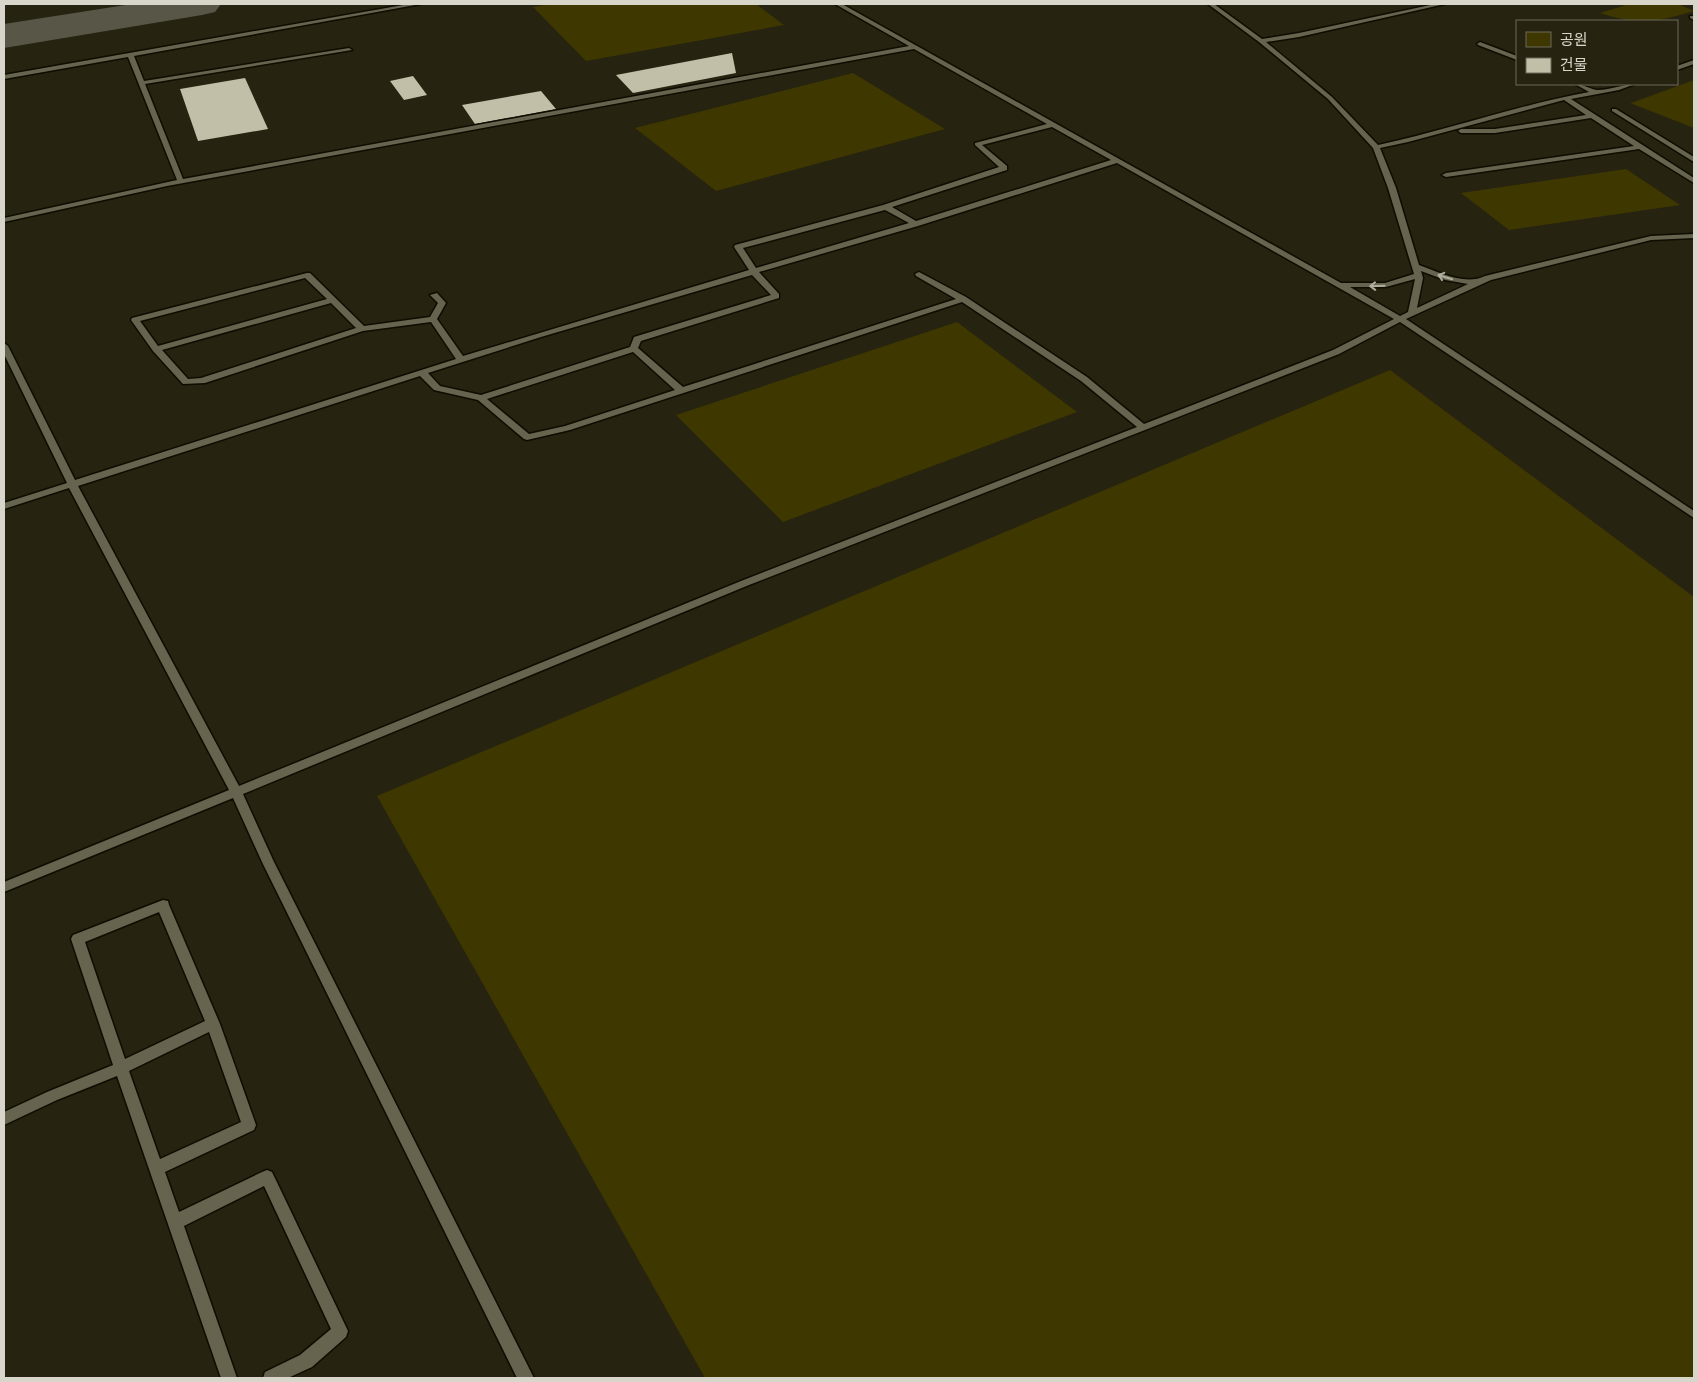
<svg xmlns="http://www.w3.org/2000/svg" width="1698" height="1382" viewBox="0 0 1698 1382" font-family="'Space Grotesk','Noto Sans KR',sans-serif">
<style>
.green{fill:#3f3700}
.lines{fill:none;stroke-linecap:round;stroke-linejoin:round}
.taxiway{fill:#585646;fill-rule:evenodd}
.building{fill:#c2bfa8}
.service-casing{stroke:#0f0c00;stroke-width:3}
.service{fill:#66634f;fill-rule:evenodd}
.oneway{stroke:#b0aea0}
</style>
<rect width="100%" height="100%" fill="#262311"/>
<path class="green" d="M552 4H756L784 25 586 61 533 7Z
M1629 4H1678L1694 11C1655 22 1640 26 1600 13Z
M853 73 945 129 716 191 635 128Z
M1694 80V128L1630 103H1631Z
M1626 169 1680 205 1509 230 1461 193Z
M957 322 1077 412 783 522 676 415Z
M1390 370 1694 597V1378H705L377 796Z"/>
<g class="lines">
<path class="taxiway" d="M132 4H221L215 12 202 15 4 48V24Z"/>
</g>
<path class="building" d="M732 53 736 73 633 93 616 75Z
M413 76 427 95 404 100 390 81Z
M245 78 268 129 198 141 180 89Z
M541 91 556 109 475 124 462 105Z"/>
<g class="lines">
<g class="service-casing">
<path id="service" d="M409 4H421L134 56 144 81 349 48 352 50 145 84 183 179 909 46 835 4H842L1341 283H1385L1414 274 1388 188 1373 148 1328 99 1259 42 1208 4H1214L1262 39 1299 33 1435 4H1445L1299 37 1266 42 1332 97 1378 145C1449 130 1517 105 1589 92L1575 84C1584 84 1591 90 1598 90 1611 90 1623 84 1635 84L1619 90 1571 99 1694 178V183L1639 149 1446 177 1442 175 1446 173 1634 146 1591 118 1495 133H1461L1458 131 1461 129H1495L1586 115 1564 100 1408 142 1380 148 1396 188 1419 265C1439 272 1465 286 1485 276L1651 236 1694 234V238L1651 240 1491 280 1406 319 1694 511V518L1400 322 1339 354 749 585 243 794 274 862 534 1378H517L262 862 233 798 4 892V882L229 790 69 488 4 509V503L67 483 4 354V343L8 346 75 480 456 359 431 322 363 331 205 383 183 384 153 351 131 320 132 318 307 273H310L364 326 430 317 438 303 430 295 437 293 446 303 437 319 463 356 749 270 734 247 735 245 883 205 999 167 975 145V143L1047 124 914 49 167 186 4 222V218L177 180 128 57 4 79V75ZM1052 127 1111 160 916 221 892 207 1007 170V166L982 145ZM1117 163 1394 319 1333 350 1144 424 1087 377 966 297 919 272 915 274 916 276 956 299 683 387 638 348 641 341 779 298V294L759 272 918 226ZM885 210 909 223 756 268 743 248ZM1421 271 1445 280 1468 284 1417 308 1423 278ZM752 275 771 295 634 337 630 347 481 395 440 386 428 373 541 337ZM305 278 327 299 158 346 140 321ZM1415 279 1408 312 1400 316 1350 287H1386ZM962 302 1081 381 1137 427 741 581 239 786 78 486 420 376 434 390 478 400 524 439 527 440 570 430ZM331 303 356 328 201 378 188 379 162 350ZM633 352 675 390 565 426 529 434 487 399Z
M1690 16H1694V20L1690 18Z
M1480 42 1517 56V60L1478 45 1477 44Z
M1694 60V64L1677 70V66Z
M1612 109H1616L1694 157V162L1612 111Z
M163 900 168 901 169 905 220 1024 256 1125 254 1130 165 1172 179 1212 262 1172 267 1170 272 1172 348 1331 346 1337 312 1367 288 1378H263L265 1372 300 1355 331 1329 264 1186 184 1226 237 1378H221L117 1076 57 1100 4 1125V1112L47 1092 113 1065 71 939 73 935ZM159 912 205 1021 125 1059 85 942ZM209 1032 241 1122 160 1159 129 1071Z"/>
</g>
<use href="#service" class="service"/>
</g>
<defs><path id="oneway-shaft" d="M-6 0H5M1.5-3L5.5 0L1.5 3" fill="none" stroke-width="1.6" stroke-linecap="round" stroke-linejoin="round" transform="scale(1.25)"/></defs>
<g class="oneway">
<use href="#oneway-shaft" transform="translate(1445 277) rotate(-163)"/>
<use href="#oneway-shaft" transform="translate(1377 286) rotate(178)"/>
</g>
<rect width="1698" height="1382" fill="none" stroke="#d8d6cb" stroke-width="10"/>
<rect x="1516" y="20" width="162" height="65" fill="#262311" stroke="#6d6b5b"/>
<rect x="1526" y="32" width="25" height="15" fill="#3f3700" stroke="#6d6b5b"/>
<text x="1560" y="45" font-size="15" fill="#d8d6cb">공원</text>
<rect x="1526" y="58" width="25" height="15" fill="#c2bfa8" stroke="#6d6b5b"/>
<text x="1560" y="70" font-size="15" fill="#d8d6cb">건물</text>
</svg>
